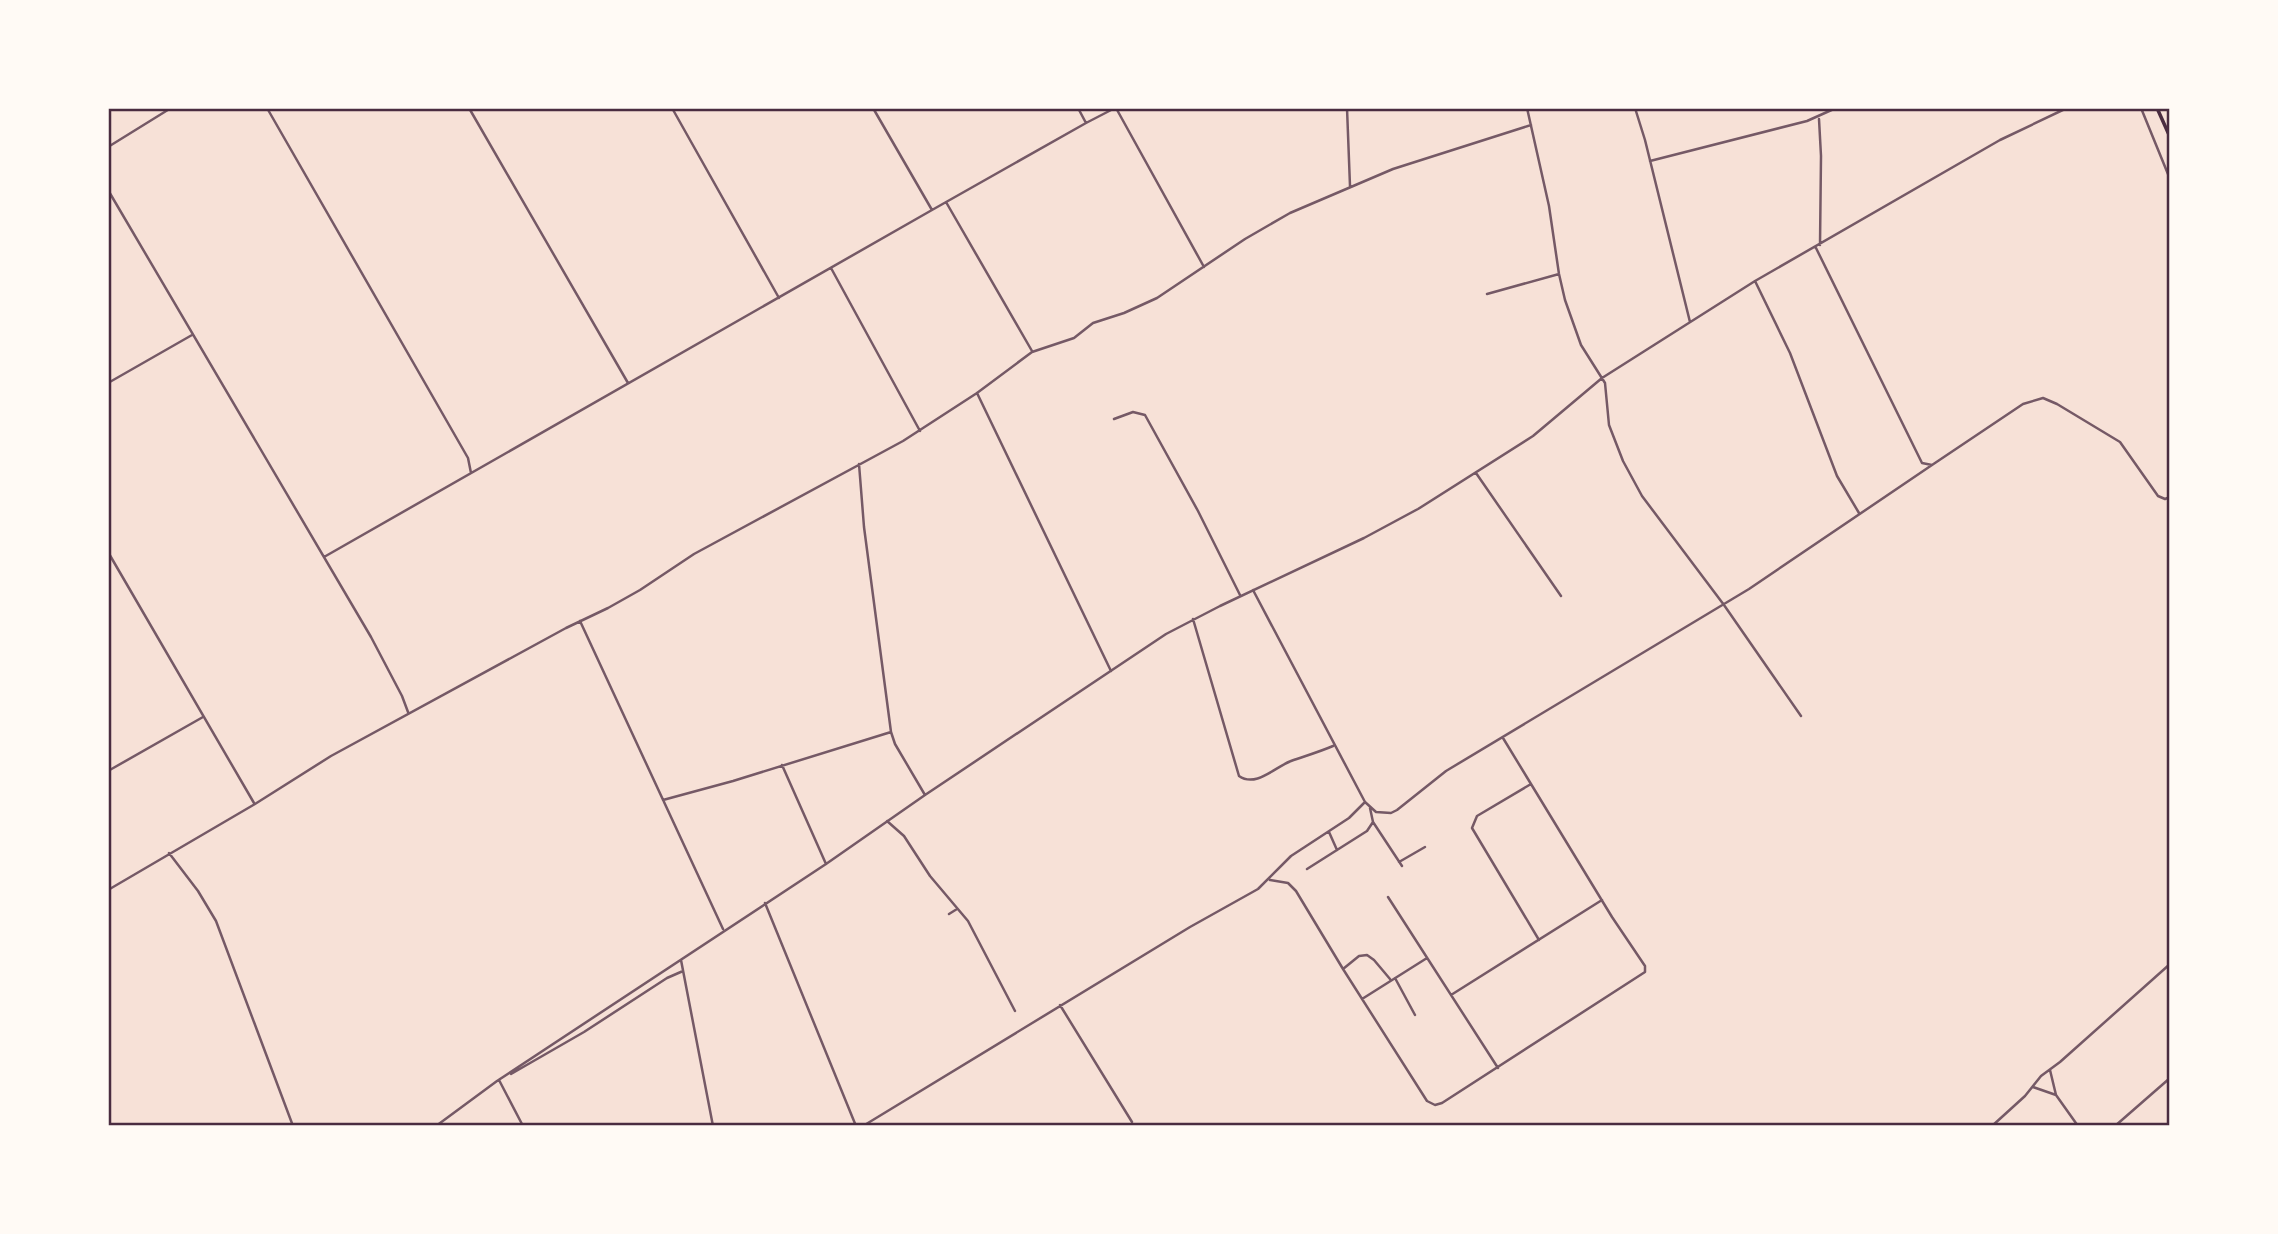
<svg xmlns="http://www.w3.org/2000/svg" width="2278" height="1234" viewBox="0 0 2278 1234" font-family="'Titillium Web',sans-serif">
<style>
.lines{fill:none;stroke-linecap:round;stroke-linejoin:round}
.minor{stroke:#755966;stroke-width:2.5}
.tertiary{stroke:#755966;stroke-width:2.5}
.primary{stroke:#4a2c40;stroke-width:3.5}
.neatline{fill:none;stroke:#4a2c40;stroke-width:2.5}
</style>
<rect width="100%" height="100%" fill="#f7e1d7"/>
<g class="lines">
<path class="minor" d="M267 108 468 458 471 473
M469 108 628 383
M672 108 779 298
M873 108 932 210
M1078 108 1086 123
M1116 108 1204 267
M1347 108 1350 186
M1527 108 1549 206 1559 274 1565 300 1581 345 1605 383 1609 425 1623 461 1642 496 1724 605 1801 716
M1635 108 1645 140 1690 322
M1819 119 1821 156 1820 245
M108 147 171 108
M1650 161 1807 121 1836 108
M108 190 371 637 402 696 408 712
M946 202 1032 351
M1816 248 1922 463 1932 465 2023 404 2043 398 2057 404 2120 442 2158 496 2165 499 2170 497
M831 268 920 431
M1755 281 1790 353 1837 476 1859 513
M1487 294 1559 274
M108 383 192 335
M977 393 1111 671
M1114 419 1133 412 1145 415 1198 511 1240 595
M859 464 864 527 891 732 895 744 925 795
M1476 473 1561 596
M108 552 254 803
M324 557 932 210 1086 123 1115 108
M1253 590 1365 802 1376 812 1391 813 1397 810 1446 771 1749 589 1932 465
M1193 619 1239 776C1256 788 1275 767 1291 761 1305 756 1319 752 1333 746
M580 621 723 929
M782 765 826 864
M108 771 203 717
M1531 784 1477 816 1472 828 1539 940
M663 800 733 781 891 732
M887 821 904 836 930 876 968 921 1015 1011
M1373 822 1402 866
M1329 832 1337 850
M169 853 198 891 216 921 293 1126
M1399 862 1425 847
M1307 869 1367 831 1373 822 1370 808
M1270 880 1288 883 1296 891 1343 969 1427 1101 1435 1105 1442 1103 1645 972V966L1612 917 1503 738
M108 890 255 804 331 756 566 628 608 608 640 590 694 554 903 441 977 393 1032 352 1074 338 1093 323 1124 313 1157 298 1245 239 1290 213 1393 169 1531 125
M1388 897 1498 1068
M765 903 856 1126
M949 914 957 909
M681 960 713 1126
M1343 969 1359 956 1367 955 1374 960 1390 979
M1395 978 1415 1015
M1451 995 1602 900
M1362 999 1427 958
M1060 1005 1132 1122
M2050 1070 2056 1095 2078 1126
M511 1074 584 1032 667 978 683 971
M499 1080 523 1126
M2033 1087 2056 1095
M436 1126 497 1081 826 864 925 795 1166 634 1220 606 1364 538 1418 509 1533 436 1602 378 1755 281 2000 140 2067 108
M863 1126 1190 927 1258 889 1291 856 1349 818 1364 803
M1992 1126 2025 1096 2041 1076 2060 1062 2170 964
M2115 1126 2170 1078"/>
<path class="tertiary" d="M2141 108 2170 179"/>
<path class="primary" d="M2157 108 2170 137
M2168 108 2170 113"/>
</g>
<rect width="2278" height="1234" fill="none" stroke="#fffaf5" stroke-width="220"/>
<rect x="110" y="110" width="2058" height="1014" class="neatline"/>
</svg>
